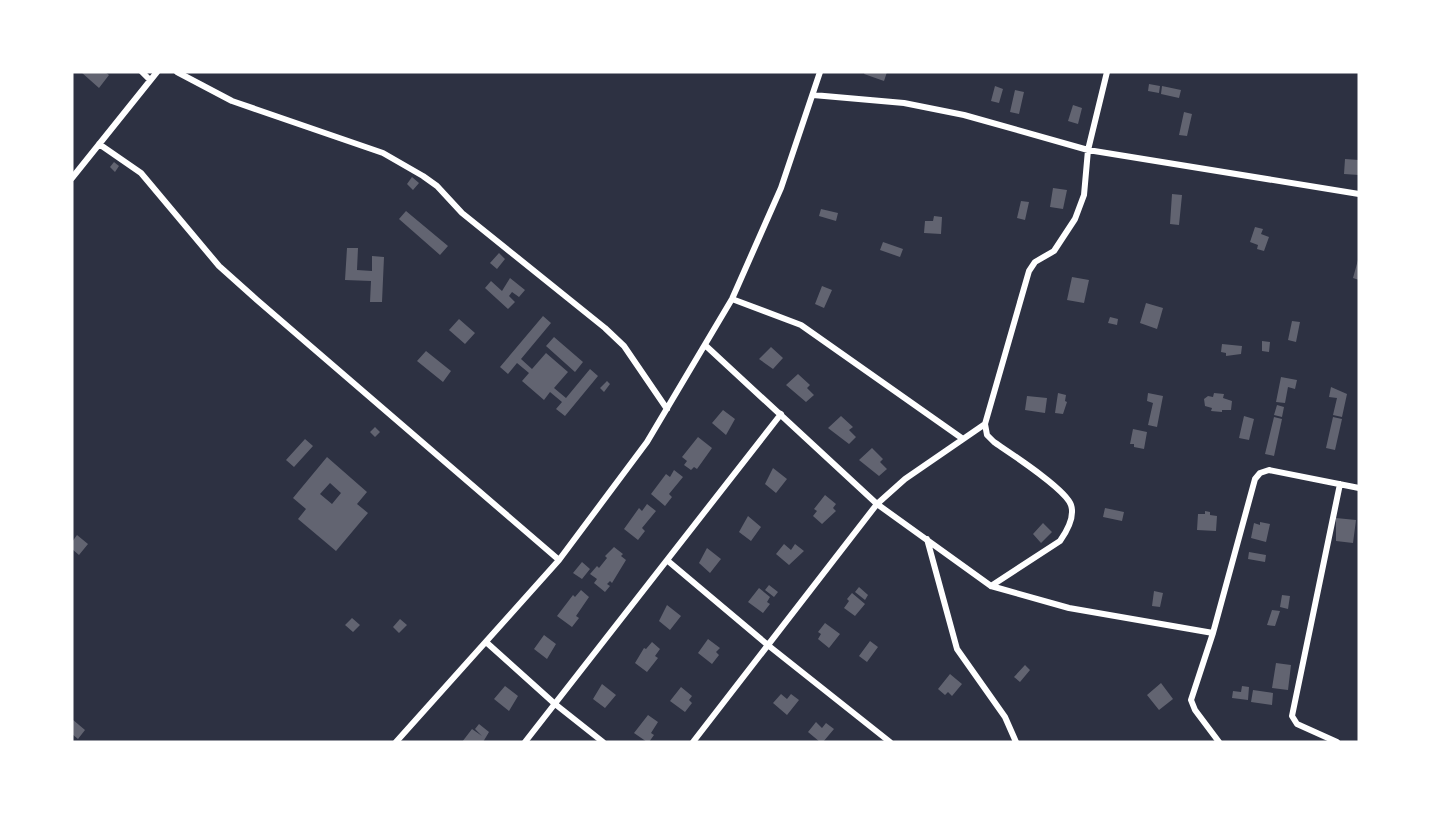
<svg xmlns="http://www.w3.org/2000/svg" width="1431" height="814" viewBox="0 0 1431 814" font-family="'PT Sans',sans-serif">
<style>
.building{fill:#626471;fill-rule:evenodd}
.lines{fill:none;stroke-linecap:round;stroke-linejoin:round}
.minor{stroke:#fff;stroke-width:6}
</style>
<rect width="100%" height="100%" fill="#2d3142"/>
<path class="building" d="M81 72H105L109 75 99 88Z
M865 72H887L884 81 864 74Z
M1149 84 1160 86 1159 93 1148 91Z
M995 86 1003 89 999 103 991 101Z
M1162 86 1181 90 1179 98 1161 94Z
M1015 90 1024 92 1019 114 1010 112Z
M1073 105 1082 108 1078 124 1068 121Z
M1184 112 1192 114 1187 136 1179 135Z
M1345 159 1359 160V175L1344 174Z
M114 162 119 166 115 172 110 167Z
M412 177 419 183 413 190 407 184Z
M1053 188 1067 190 1063 209 1050 207Z
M1172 194 1182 195 1179 225 1170 224Z
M1021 201 1029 202 1025 220 1017 218Z
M821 209 838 213 836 221 819 216Z
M406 211 448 246 440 255 399 219Z
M934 216 942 217 941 234 924 233 925 221H933Z
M1255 227 1263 229 1261 234 1269 237 1264 251 1257 249 1258 245 1250 242Z
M883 242 903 249 900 257 880 250Z
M347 248H358L357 270 372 271V256L384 257 382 302H370L371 281 345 280Z
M499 253 505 259 497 269 490 263Z
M1358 260H1359V280L1353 278Z
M1072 277 1089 280 1084 303 1067 300Z
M510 278 525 290 519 297 512 292 509 296 515 302 508 309 485 288 491 281 502 291Z
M822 286 832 290 824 308 815 304Z
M1146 303 1163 308 1157 329 1140 323Z
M543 316 551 323 521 359 532 369 546 353 568 372 554 388 566 398 590 369 598 376 565 416 556 409 562 402 550 392 544 400 522 381 529 373 517 363 508 374 500 367Z
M1110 317 1118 319 1117 325 1108 323Z
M459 319 475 333 465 344 449 330Z
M1292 321 1300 322 1296 342 1288 340Z
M554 337 583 362 575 372 546 346Z
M1262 341 1270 342 1269 352 1262 351Z
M1222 344 1242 346 1241 354 1226 356V353L1221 352Z
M771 347 783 358 773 369 759 359Z
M426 351 451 371 443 382 417 361Z
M798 374 810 385 807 388 814 395 806 402 786 385Z
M1281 377 1297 380 1295 389 1288 387 1285 403 1276 402Z
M607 381 610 384 604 392 600 388Z
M1331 387 1347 394 1342 417 1333 415 1337 398 1329 397Z
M1058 393 1066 395 1065 401 1067 402 1063 414 1055 413Z
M1148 393 1163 396 1157 427 1148 425 1153 403 1147 401Z
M1214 393 1224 394 1223 398 1232 401 1231 410H1222V412L1211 411 1212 408 1205 406 1204 399 1208 396 1213 397Z
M1027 396 1047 398 1045 413 1025 410Z
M1277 405 1284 407 1282 417 1274 415Z
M723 410 735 419 726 435 712 423Z
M841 416 853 427 849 430 856 437 849 444 828 428Z
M1244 416 1254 419 1249 440 1239 438Z
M1274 417 1282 419 1274 456 1265 454Z
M1333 417 1342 419 1335 450 1326 448Z
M375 427 380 432 375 437 370 432Z
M1133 429 1147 432 1144 449 1134 447V444H1130Z
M698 437 712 448 697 469 694 467 691 470 684 465 687 461 682 457Z
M305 439 313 446 294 467 286 460Z
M872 448 883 459 880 462 887 469 879 476 859 460Z
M327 457 367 492 357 504 368 513 336 551 298 519 306 509 293 498ZM330 483 341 493 332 504 320 494Z
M773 468 787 479 776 493 765 484Z
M674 470 683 477 669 494 672 497 665 506 651 494 666 474 670 477Z
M825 495 836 504 833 508 836 511 822 524 813 516 817 511 814 509Z
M647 504 656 511 642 528 645 531 638 540 624 529 639 508 642 511Z
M1105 508 1124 512 1122 521 1103 517Z
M1205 511 1210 512V515L1217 516 1216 531 1197 530 1198 514H1205Z
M748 516 761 527 751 541 739 532Z
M1336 518 1356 520 1353 543 1336 541Z
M1260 522 1270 524 1266 542 1251 538 1254 523 1260 525Z
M1043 523 1052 532 1041 543 1033 534Z
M77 535 88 544 79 555 72 549V542Z
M784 544 791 550 795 544 804 551 789 565 776 554Z
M614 547 623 554 621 556 626 560 612 583 610 581 607 584 610 586 605 592 594 583 597 579 590 574 597 566 599 568 607 558 605 556Z
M707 548 721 559 710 573 699 563Z
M1249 552 1266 555 1265 562 1248 559Z
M582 562 590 569 582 579 573 573Z
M769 585 778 592 774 597 765 590Z
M859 587 868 595 865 600 855 592Z
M759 588 770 597 767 602 770 604 763 613 748 602Z
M581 590 589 597 576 616 579 618 572 627 557 616 573 595 575 597Z
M1154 591 1163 593 1160 607 1152 606Z
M852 593 865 604 855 616 844 608 849 601 847 599Z
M1282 595 1290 596 1288 609 1280 607Z
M667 605 681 616 670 630 659 621Z
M1272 610 1280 611 1275 626 1267 625Z
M352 618 360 625 353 632 345 625Z
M400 619 407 625 399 633 393 627Z
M825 623 840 634 829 648 818 639 821 634 818 632Z
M544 635 556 644 547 659 534 649Z
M708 639 720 648 716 652 719 655 712 664 698 653Z
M870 641 878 647 867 662 859 656Z
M652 642 660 649 655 656 658 658 647 672 635 663 644 648 646 649Z
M1276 663 1291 665 1288 690 1272 688Z
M1025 665 1030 670 1020 682 1014 677Z
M950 674 962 684 952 696 948 692 945 695 938 689Z
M1161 683 1173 699 1159 710 1147 695Z
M602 684 616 695 605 708 593 699Z
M505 686 518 696 509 711 494 699Z
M1242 686 1249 687 1248 700 1232 698 1233 691 1241 692Z
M681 687 692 696 689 700 692 703 685 712 670 701Z
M1253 690 1273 693 1272 705 1251 702Z
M781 694 787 699 791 694 799 700 787 715 773 703Z
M648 715 658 722 651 733 654 735 649 742H647L634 733Z
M72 719 85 730 78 739 72 734Z
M816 722 822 728 826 723 834 729 823 742H820L808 732Z
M479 724 489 732 483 742H462L472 729 482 736 475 729Z"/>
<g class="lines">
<path class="minor" d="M142 72 150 80
M177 72 232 101 383 153 423 176 437 186 462 213 605 328 624 346 667 409
M1107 72 1088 150 1084 195 1075 219 1054 251 1035 262 1029 271 985 424 905 479 877 504 991 586 1069 608 1213 633 1255 479 1260 473 1269 470 1359 488
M813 95 904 103 964 115 1088 150 1359 194
M99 144 141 173 219 266 257 300 559 560
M72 178 157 72
M732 299 801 325 963 439
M985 424 987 435 994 442C1010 453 1066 489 1071 505 1075 517 1067 531 1060 541L991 586
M927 539 957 649 1005 717 1016 742
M668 561 769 646 890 742
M1213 633 1191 700 1195 710 1219 742
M486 642 555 704 603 742
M396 742 559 560 647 442 732 299 781 188 820 72
M525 742 781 414
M693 742 877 504 705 345
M1337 742 1297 724 1292 716 1340 484"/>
</g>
<rect width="1431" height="814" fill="none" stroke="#ffffff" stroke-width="147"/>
</svg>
